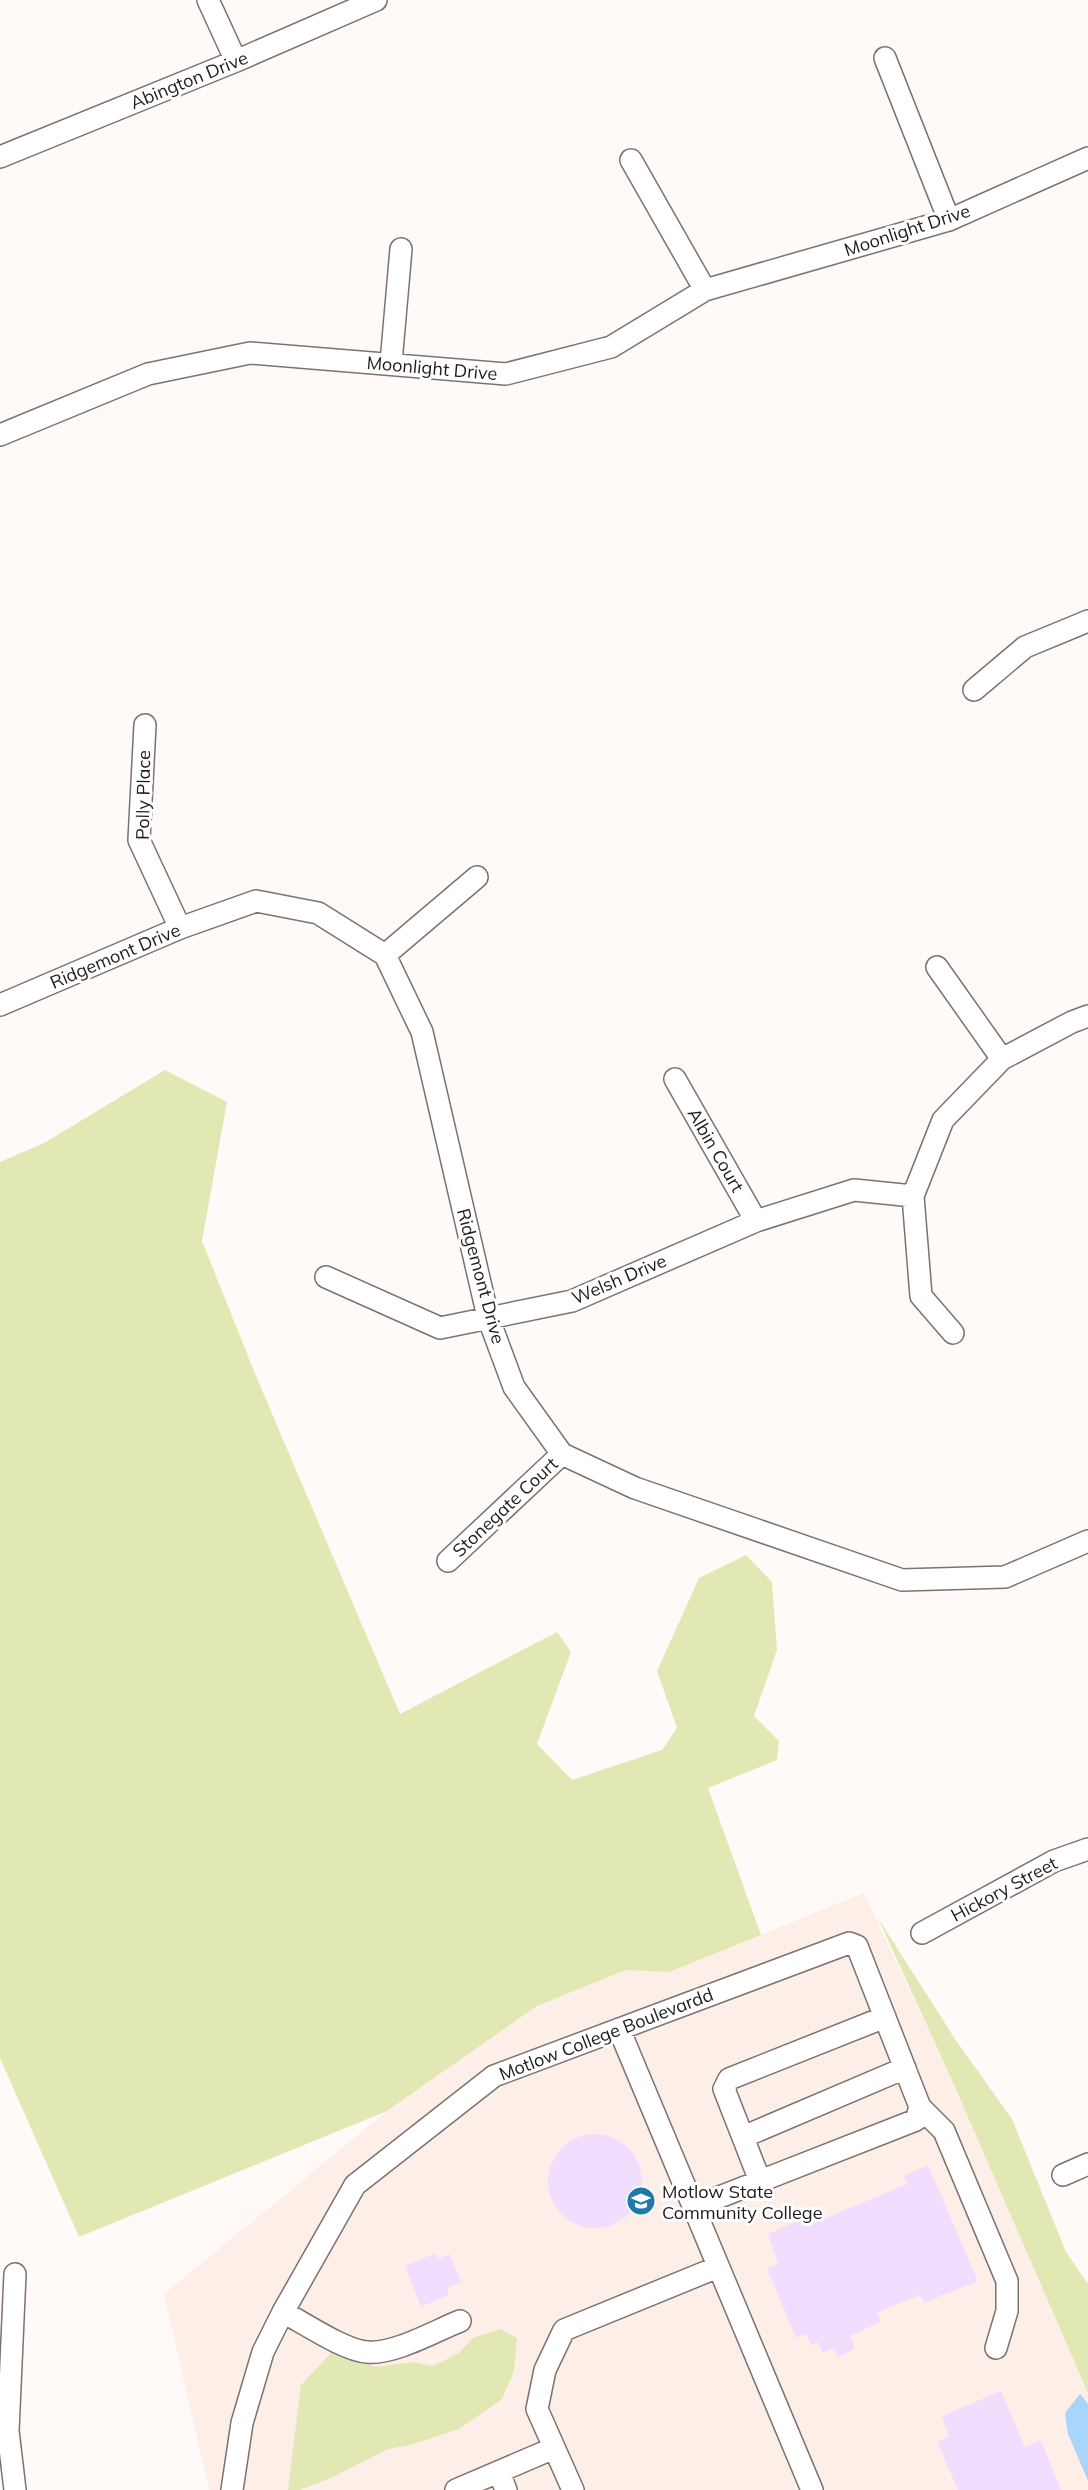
<svg xmlns="http://www.w3.org/2000/svg" width="1088" height="2490" viewBox="0 0 1088 2490" font-family="Mulish,sans-serif">
<style>
.built{fill:#feeee8}
.green{fill:#e2e8b3}
.water{fill:#a9d5fb}
.building{fill:#f1defe}
.lines{fill:none;stroke-linecap:round;stroke-linejoin:round}
.minor-casing{stroke:#7a7370;stroke-width:24}
.minor{stroke:#fff;stroke-width:21}
.labels{text-anchor:middle;dominant-baseline:central;stroke-width:6;stroke-linejoin:round;paint-order:stroke}
.street-label{font-size:18px;fill:#1e1b1a;stroke:#fff}
.poi-label{font-size:18px;fill:#1e1b1a;stroke:#fff;text-anchor:start}
</style>
<rect width="100%" height="100%" fill="#fffaf8"/>
<path class="built" d="M864 1893 954 2085 1088 2393V2490H209L164 2294 387 2111 537 2006 626 1970 669 1972Z"/>
<path class="green" d="M165 1070 227 1102 202 1241 256 1376 400 1714 557 1632 571 1652 537 1744 572 1780 662 1750 677 1728 657 1671 699 1578 746 1555 772 1582 777 1650 754 1716 779 1741 777 1760 708 1788 761 1935 669 1972 626 1970 537 2006 387 2111 79 2237 0 2058V1162L44 1143Z
M878 1918 955 2039 1012 2119 1066 2252 1088 2284V2393L954 2085Z
M500 2329 517 2338 514 2371 502 2399 459 2429 410 2445 388 2449 335 2476 300 2490H288L301 2385 332 2352 375 2367 413 2362 433 2366 459 2353 473 2338Z"/>
<path class="water" d="M1080 2394 1088 2404V2481L1068 2434 1065 2413Z"/>
<path class="building" d="M548 2181a47 47 0 1 1 94 0a47 47 0 1 1-94 0Z
M928 2165 978 2281 924 2303 920 2295 877 2313 881 2322 850 2336 855 2349 838 2357 834 2348 823 2353 818 2342 811 2345 806 2334 796 2338 767 2269 778 2264 768 2234 813 2214 816 2222 907 2184 904 2176Z
M436 2253 438 2259 450 2254 461 2282 447 2288 449 2295 421 2307 405 2266Z
M1001 2391 1025 2447 1041 2440 1061 2490H958L937 2442 949 2436 942 2416Z"/>
<g class="lines">
<g class="minor-casing">
<path id="minor" d="M208 0 236 61
M885 58 949 220
M0 157 236 61 376 0
M631 160 705 290
M391 363 401 249
M0 435 148 374 250 353 506 374 611 347 705 290 949 220 1088 158
M974 690 1025 647 1088 621
M145 725 139 840 180 928
M385 955 477 877
M937 967 1002 1059
M0 1005 180 928 256 901 318 913 385 955 422 1032 488 1317 514 1387 562 1454 635 1488 902 1580 1005 1577 1088 1541
M675 1079 756 1221
M326 1277 440 1328 572 1301 756 1221 854 1190 913 1196
M953 1333 921 1296 913 1196 943 1120 1002 1059 1072 1022 1088 1016
M448 1561 562 1454
M922 1933 1054 1861 1088 1849
M619 2029 812 2490
M920 2107 944 2131 1007 2281V2311L996 2348
M743 2137 905 2068
M1063 2175 1088 2164
M760 2181 724 2089 729 2079 885 2017
M283 2312C304 2323 345 2351 367 2352 393 2355 435 2331 460 2321
M8 2431 15 2274
M0 2432 8 2431 15 2490
M499 2472 506 2490
M232 2490 242 2423 263 2352 283 2312 355 2185 494 2076 849 1943 857 1946 920 2107 916 2120 694 2207
M456 2490 554 2448
M573 2490 537 2409 545 2370 564 2330 718 2267"/>
</g>
<use href="#minor" class="minor"/>
</g>
<defs>
<g id="university-disc" transform="scale(1.5)"><circle r="9.5" fill="#207aa8" stroke="#fff"/><path d="M0-5L7-2L0 1L-7-2ZM-4 1L0 2.5L4 1V4Q0 6-4 4Z" fill="#fff"/></g>
</defs>
<g fill-rule="evenodd">
<use href="#university-disc" x="641" y="2201"/>
</g>
<g class="labels">
<g class="street-label">
<text transform="translate(189 80) rotate(-22)">Abington Drive</text>
<text transform="translate(907 230) rotate(-18)">Moonlight Drive</text>
<text transform="translate(432 368) rotate(5)">Moonlight Drive</text>
<text transform="translate(143 795) rotate(-89)">Polly Place</text>
<text transform="translate(115 956) rotate(-23)">Ridgemont Drive</text>
<text transform="translate(716 1150) rotate(60)">Albin Court</text>
<text transform="translate(481 1276) rotate(75)">Ridgemont Drive</text>
<text transform="translate(619 1279) rotate(-23)">Welsh Drive</text>
<text transform="translate(505 1507) rotate(-43)">Stonegate Court</text>
<text transform="translate(1004 1889) rotate(-28)">Hickory Street</text>
<text transform="translate(606 2034) rotate(-21)">Motlow College Boulevardd</text>
</g>
<g class="poi-label">
<text x="662" y="2191">Motlow State<tspan x="662" dy="21">Community College</tspan></text>
</g>
</g>
</svg>
